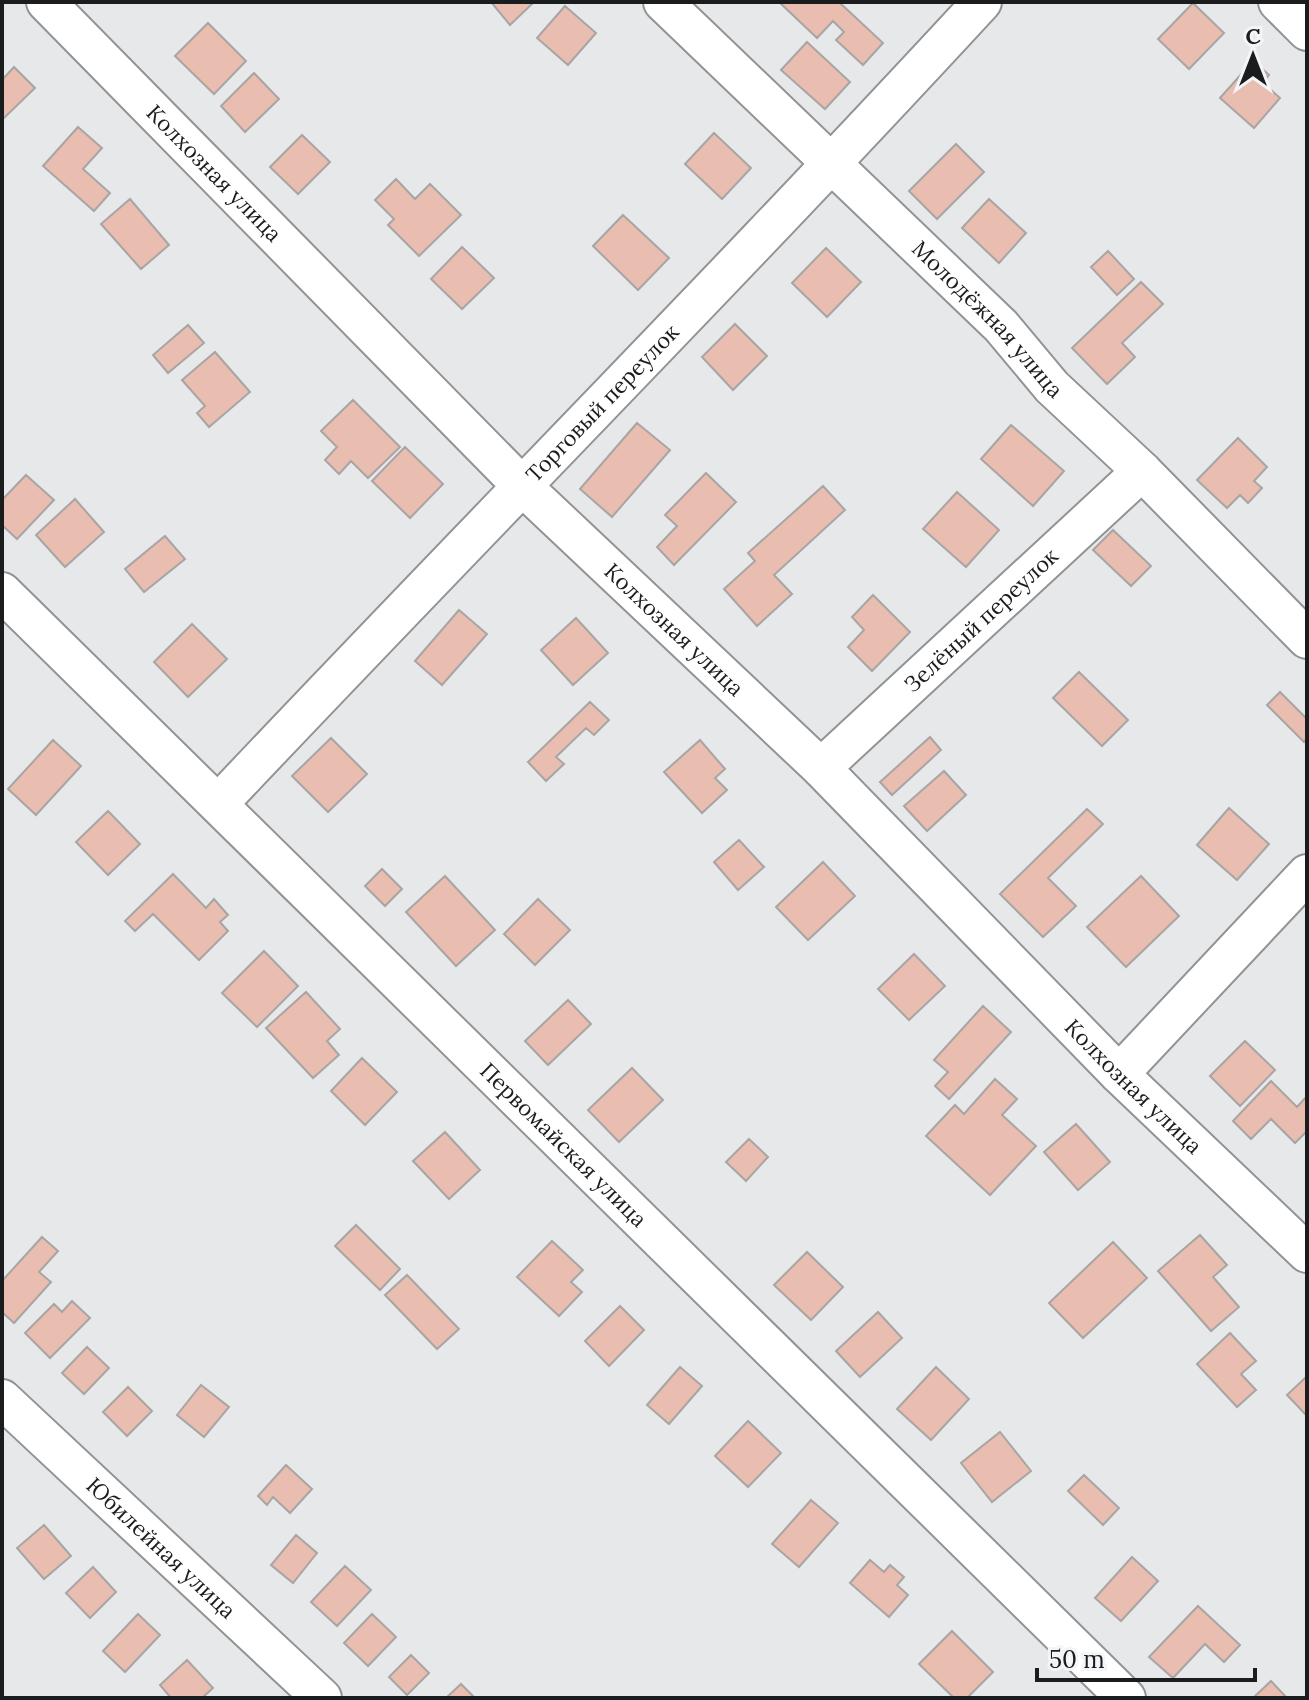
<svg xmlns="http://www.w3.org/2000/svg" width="1309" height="1700" viewBox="0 0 1309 1700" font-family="Lora,serif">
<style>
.building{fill:#e9bdaf;stroke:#a8a5a4;stroke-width:2}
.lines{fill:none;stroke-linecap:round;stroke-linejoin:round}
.minor-casing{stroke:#919395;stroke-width:42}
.minor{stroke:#fff;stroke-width:38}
.labels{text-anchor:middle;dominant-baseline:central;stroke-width:6;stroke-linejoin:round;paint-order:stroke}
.street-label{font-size:22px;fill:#1b1c1d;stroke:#f4f5f8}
</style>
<rect width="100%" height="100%" fill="#e6e8ea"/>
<path class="building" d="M491 2H534L510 25Z
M779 2H839L883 43 863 65 836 40 844 32 833 21 817 38Z
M1193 3 1224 33 1189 69 1158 39Z
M565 6 596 33 568 65 537 38Z
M208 23 246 61 214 94 175 56Z
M807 42 850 82 825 109 781 70Z
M1253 61 1269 75 1263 83 1280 98 1254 128 1220 98Z
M14 67 35 88 2 120V80Z
M254 73 279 99 245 132 221 106Z
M78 127 102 148 83 169 110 193 94 211 43 166Z
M714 133 751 168 722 199 685 164Z
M302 135 330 162 298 194 270 167Z
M956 144 984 172 937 219 909 191Z
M396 179 415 199 430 184 461 215 419 256 388 225 394 219 375 200Z
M130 199 169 245 141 269 101 224Z
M989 199 1026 233 999 263 962 228Z
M623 215 669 258 638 290 593 246Z
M462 247 494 278 462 309 431 279Z
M826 248 861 282 827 317 792 283Z
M1108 251 1134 279 1117 295 1091 267Z
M1141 282 1163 304 1122 343 1135 357 1107 384 1072 348Z
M735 324 767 356 733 390 702 357Z
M188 325 204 343 168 373 153 355Z
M215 352 250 392 209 427 197 413 205 406 182 380Z
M353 400 400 447 368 478 351 461 339 474 325 460 337 447 321 431Z
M637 423 670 450 612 517 580 489Z
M1011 425 1064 471 1033 506 981 459Z
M1238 438 1267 467 1254 481 1262 488 1248 503 1240 495 1227 508 1197 480Z
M405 447 443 484 410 518 372 481Z
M706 473 736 502 674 565 657 547 677 526 665 515Z
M26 475 54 500 17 539 2 525V500Z
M823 486 845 510 774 575 792 594 757 626 724 589 755 561 748 553Z
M957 492 999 530 966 567 923 529Z
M75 499 104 532 65 567 36 535Z
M1113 530 1151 566 1131 586 1093 550Z
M165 536 185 559 144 592 125 569Z
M873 595 910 632 872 671 848 647 864 630 852 617Z
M459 610 487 634 442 685 415 661Z
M576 618 608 653 573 685 541 650Z
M192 624 227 659 188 697 154 662Z
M1079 672 1128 720 1102 746 1053 698Z
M1280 692 1307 719V738L1304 742 1267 705Z
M590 702 609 720 594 735 586 728 556 757 564 764 546 781 528 762Z
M930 737 941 750 892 795 880 782Z
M331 738 367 774 328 812 292 776Z
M53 740 81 766 36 815 8 789Z
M700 740 725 769 715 778 727 790 702 813 664 772Z
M944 771 966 795 927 831 904 806Z
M1229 808 1269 844 1237 880 1197 845Z
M1087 809 1103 824 1048 878 1076 906 1043 937 1000 894Z
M108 811 140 844 108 875 76 842Z
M739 840 764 867 738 890 714 862Z
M823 862 855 896 808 940 776 907Z
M382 869 402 889 385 906 365 886Z
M173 874 206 908 214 899 228 915 220 922 228 931 199 960 153 914 135 931 125 921Z
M445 876 495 930 456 966 406 912Z
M1141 876 1179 916 1126 967 1087 927Z
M538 899 570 930 535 965 504 934Z
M264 951 298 986 257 1027 222 993Z
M914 954 945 986 909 1020 878 989Z
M306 992 340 1029 327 1041 339 1055 313 1078 266 1028Z
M568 1000 591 1024 548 1065 525 1041Z
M983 1006 1011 1032 949 1099 935 1086 948 1072 934 1060Z
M1245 1041 1275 1070 1240 1106 1210 1076Z
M362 1058 397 1092 365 1125 331 1091Z
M632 1068 663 1100 619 1142 588 1110Z
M995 1079 1017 1099 1002 1115 1036 1146 990 1195 926 1136 955 1105 964 1114Z
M1271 1081 1297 1107 1307 1096V1131L1295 1143 1271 1119 1251 1139 1233 1121Z
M1076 1124 1110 1162 1078 1190 1044 1152Z
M445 1132 480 1170 449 1199 413 1161Z
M749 1139 768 1157 746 1181 726 1162Z
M356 1225 400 1269 380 1290 335 1246Z
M1200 1235 1227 1265 1213 1277 1239 1307 1211 1331 1158 1271Z
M42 1237 58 1251 39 1272 51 1282 14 1323 2 1312V1281Z
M552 1241 583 1270 571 1282 582 1292 559 1316 517 1277Z
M1113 1242 1147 1278 1083 1338 1049 1303Z
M807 1252 843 1287 811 1320 774 1285Z
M407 1275 459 1329 437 1349 385 1295Z
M72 1301 90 1318 50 1358 25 1333 54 1304 62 1312Z
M620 1306 644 1330 609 1366 585 1341Z
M878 1312 902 1338 860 1377 836 1351Z
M1230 1333 1256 1361 1241 1374 1256 1390 1237 1407 1197 1364Z
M87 1347 109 1368 84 1394 62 1373Z
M680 1367 702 1386 669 1424 647 1405Z
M936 1367 969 1399 931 1440 897 1409Z
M1307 1376V1416L1287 1395Z
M201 1385 229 1407 204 1437 177 1415Z
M128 1387 152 1411 127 1436 103 1412Z
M748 1421 781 1453 748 1487 715 1456Z
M1000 1432 1031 1471 992 1502 961 1463Z
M286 1465 312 1489 290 1513 273 1497 267 1505 258 1496Z
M1084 1475 1119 1508 1103 1525 1068 1491Z
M811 1500 838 1523 799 1567 772 1544Z
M44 1525 71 1556 44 1579 17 1548Z
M296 1535 317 1553 293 1583 271 1565Z
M1132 1557 1158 1581 1121 1621 1095 1598Z
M870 1560 884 1572 890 1565 904 1577 897 1585 908 1595 889 1617 850 1583Z
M345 1566 371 1590 337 1626 311 1602Z
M93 1567 116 1592 90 1618 66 1593Z
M1198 1606 1240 1645 1224 1662 1205 1644 1173 1678 1149 1657Z
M138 1614 160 1635 125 1672 103 1651Z
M372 1614 396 1637 368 1666 344 1643Z
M952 1631 993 1672 967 1698H954L919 1664Z
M411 1655 429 1673 407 1695 389 1677Z
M187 1660 213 1688 202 1698H171L160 1685Z
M1271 1681 1287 1698H1253Z
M461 1684 475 1698H446Z"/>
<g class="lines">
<g class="minor-casing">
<g id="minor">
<path id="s1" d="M46 2 520 484 821 768 1119 1074 1307 1253"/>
<path id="s2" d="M663 2 1001 326 1052 387 1142 471 1307 639"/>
<path d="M1278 2 1307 31"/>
<path id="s3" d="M2 592 1126 1698"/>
<path id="s4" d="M821 768 1142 471"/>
<path id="s5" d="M219 803C472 535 732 273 982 2"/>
<path d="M1119 1074 1307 874"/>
<path id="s6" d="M2 1399 322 1698"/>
</g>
</g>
<use href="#minor" class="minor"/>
</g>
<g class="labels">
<g class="street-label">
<text stroke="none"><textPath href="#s1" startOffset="240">Колхозная улица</textPath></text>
<text stroke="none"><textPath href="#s2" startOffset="454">Молодёжная улица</textPath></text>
<text stroke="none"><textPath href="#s5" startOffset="554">Торговый переулок</textPath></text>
<text stroke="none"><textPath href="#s4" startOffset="218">Зелёный переулок</textPath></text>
<text stroke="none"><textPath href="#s1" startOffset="888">Колхозная улица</textPath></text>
<text stroke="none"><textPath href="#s1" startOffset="1536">Колхозная улица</textPath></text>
<text stroke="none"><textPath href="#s3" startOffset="788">Первомайская улица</textPath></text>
<text stroke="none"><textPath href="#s6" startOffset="218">Юбилейная улица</textPath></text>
</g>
</g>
<rect width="1309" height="1700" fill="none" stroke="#1b1c1d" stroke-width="8"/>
<g transform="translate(1253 56)" stroke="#f4f5f8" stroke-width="6" paint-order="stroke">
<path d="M0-6L14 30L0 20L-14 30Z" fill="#1b1c1d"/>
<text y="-12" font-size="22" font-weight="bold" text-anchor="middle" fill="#1b1c1d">С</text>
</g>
<path d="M1037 1668v12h218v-12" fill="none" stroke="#1b1c1d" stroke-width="4"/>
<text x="1049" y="1668" font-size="24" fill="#1b1c1d" stroke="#f4f5f8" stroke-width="6" paint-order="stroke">50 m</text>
</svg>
